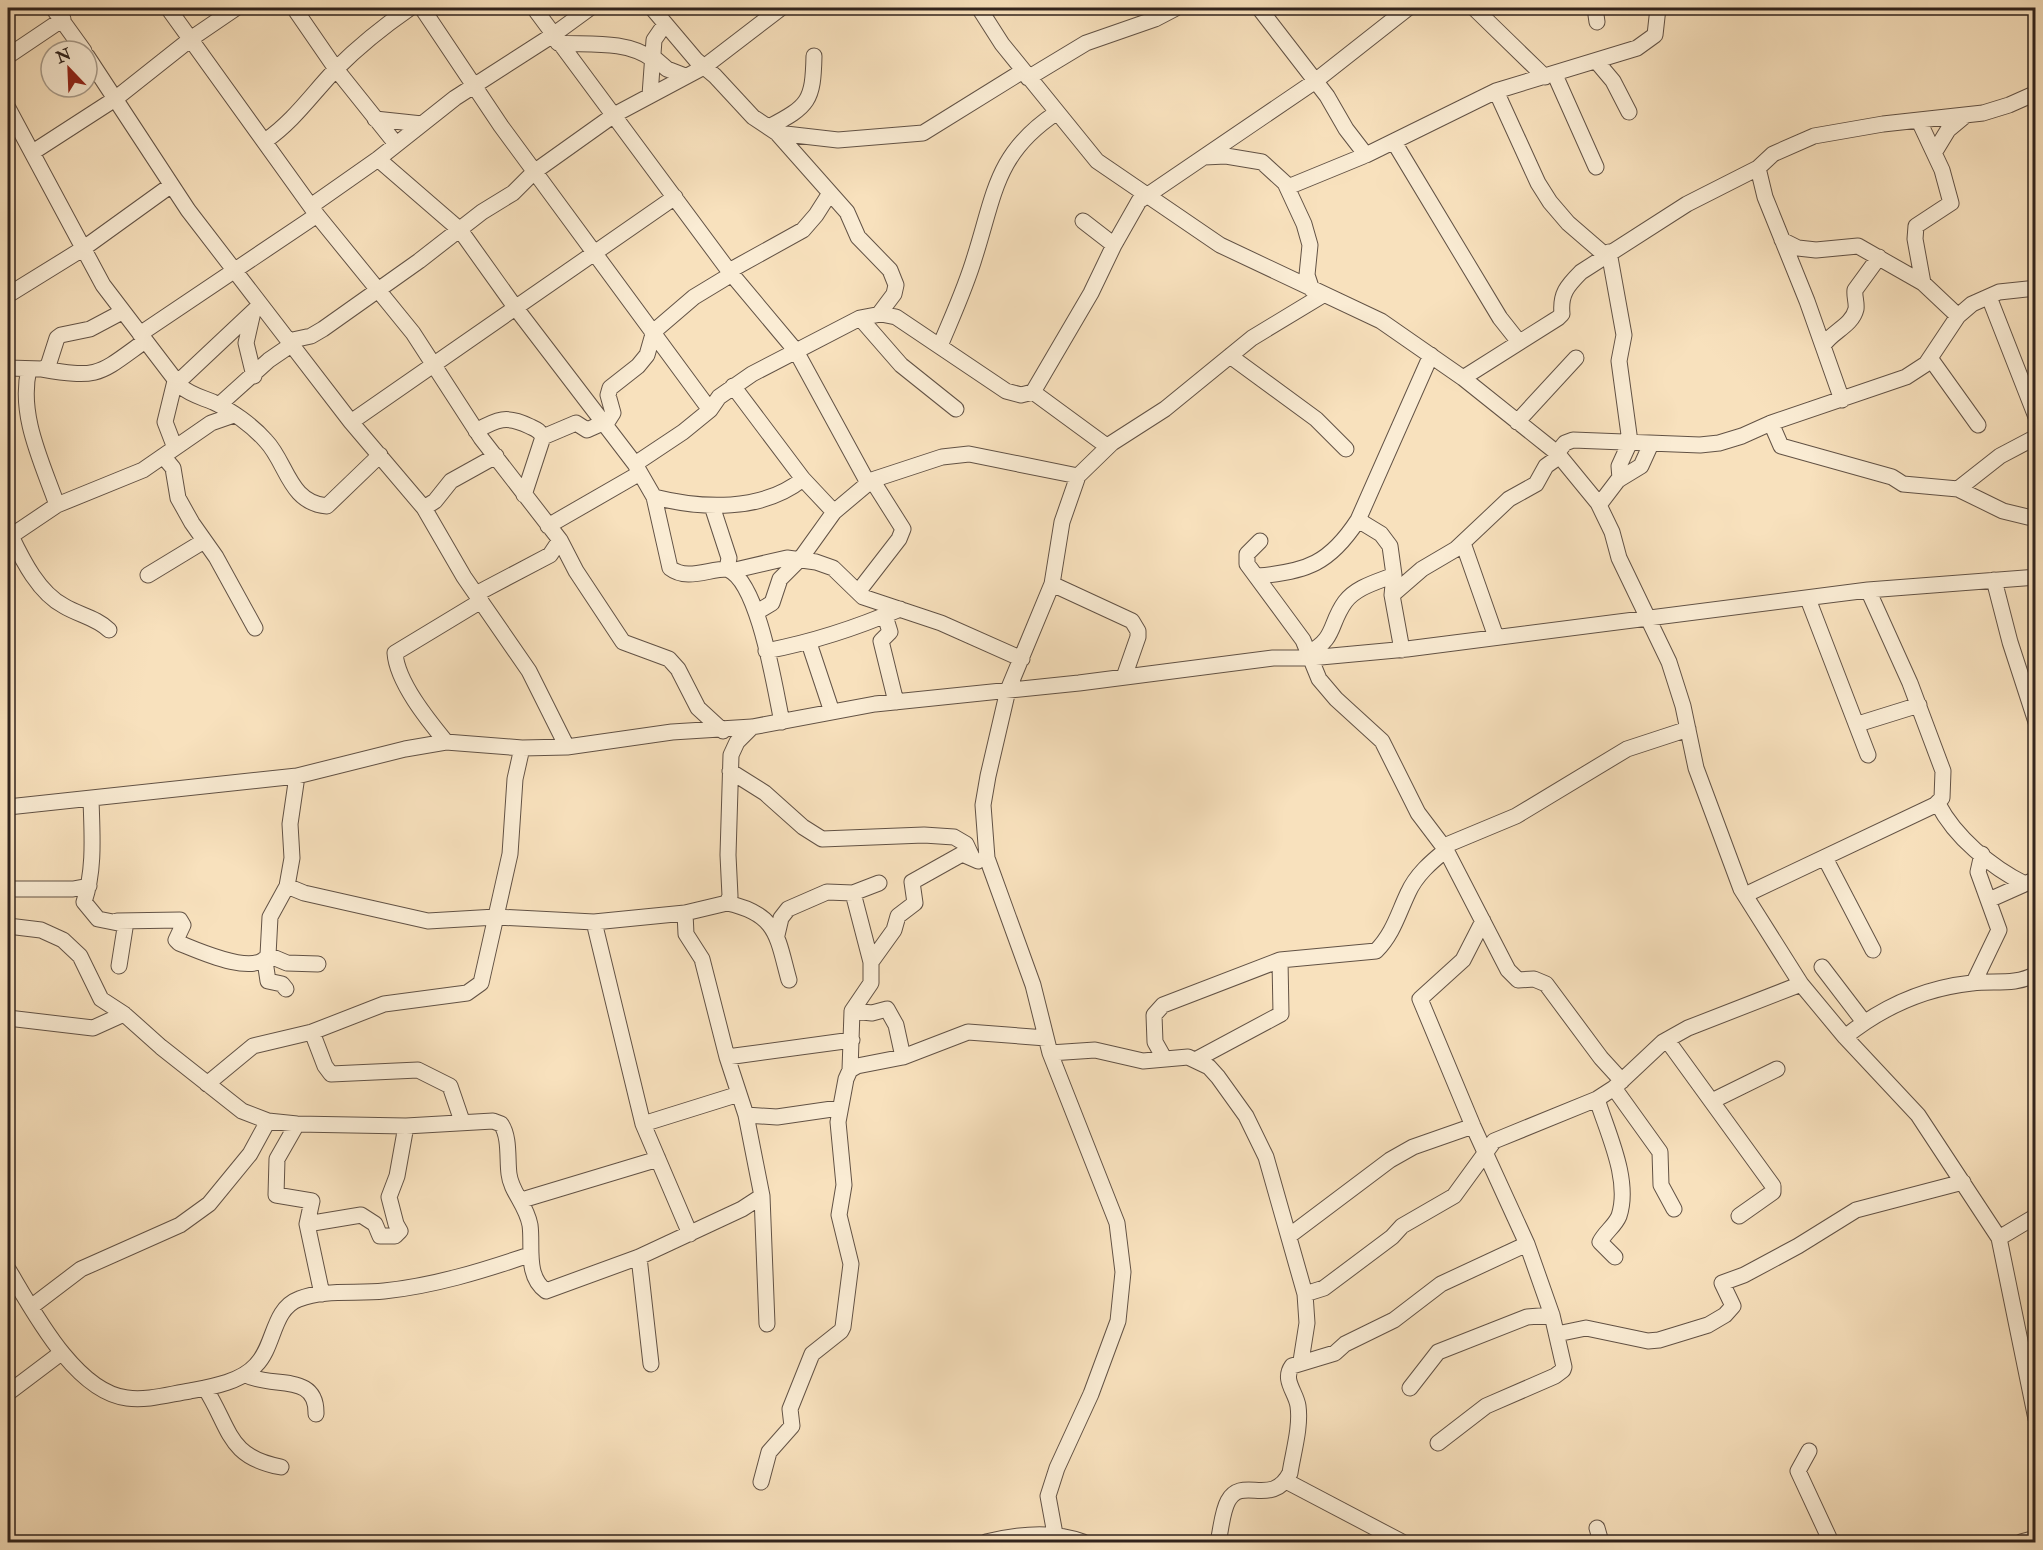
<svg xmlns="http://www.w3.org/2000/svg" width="2043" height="1550" viewBox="0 0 2043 1550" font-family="'IM FELL Double Pica',serif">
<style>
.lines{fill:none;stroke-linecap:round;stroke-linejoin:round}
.minor-casing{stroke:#625245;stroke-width:17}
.minor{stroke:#faecd4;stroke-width:15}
</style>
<rect width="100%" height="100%" fill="#f8e1bd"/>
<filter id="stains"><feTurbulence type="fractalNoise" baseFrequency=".00333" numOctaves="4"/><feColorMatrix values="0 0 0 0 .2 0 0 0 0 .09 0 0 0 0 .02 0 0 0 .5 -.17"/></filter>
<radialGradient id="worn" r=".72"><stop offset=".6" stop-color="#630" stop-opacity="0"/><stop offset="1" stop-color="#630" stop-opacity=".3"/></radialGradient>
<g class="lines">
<g class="minor-casing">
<path id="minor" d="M53 8 84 51
M168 8 317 215 413 333 481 438 560 540 576 571 623 642 669 659 678 669 698 708 723 731
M294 8 336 69 396 144
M422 8 501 126 710 410
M534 8 729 271 796 351 868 483
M652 8 696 60 715 76 753 117 777 133 847 212 858 237 890 270 896 285 894 294 879 314
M979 8 1002 44 1097 161 1220 245 1381 321 1463 378 1557 453 1598 503 1612 532 1619 558 1669 662 1683 706 1696 768 1741 889 1801 984 1845 1037 1918 1115 1999 1238 2036 1419
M1259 8 1327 96 1346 129 1366 155
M1474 8 1545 77
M1595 8 1597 22
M558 43C588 45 626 40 652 59
M8 56 63 19
M87 56 188 210 351 422 424 508 464 577 529 671 567 747
M652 56 667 69 685 76
M1597 62 1613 81 1629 112
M1555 75 1596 167
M1028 78 1086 43 1155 19 1176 8
M1496 91 1538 183 1550 202 1568 223 1605 255
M650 95 654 40 665 24
M8 108 103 285 180 386C191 395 201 397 213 402 231 410 253 426 266 441 287 463 289 503 327 506L380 455
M375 119 422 124
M1919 121 1942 170 1951 203 1916 226 1915 239 1923 283
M769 127C809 106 813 101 814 56
M777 133 838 140 923 133 1023 71
M265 141C294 121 312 94 336 69 359 46 384 26 410 8
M1394 142 1500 318 1519 342
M33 152 115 99 192 38 236 8
M1934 153 1948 130 1966 115
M1204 157 1226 156 1262 162 1285 183 1304 224 1310 245 1307 275 1312 290
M378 159 460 230 515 307 635 464 654 497 670 568C687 581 708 569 727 569 759 581 775 690 782 722
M1758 168 1765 197 1807 301 1842 400
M1288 187 1366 155 1496 91 1637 48 1655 35 1658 8
M311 206 378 159 455 98 553 35 590 8
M1083 221 1114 245
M1782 240 1798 248 1816 250 1858 246 1923 283 1958 316
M1609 252 1624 335 1619 361 1630 442 1619 466 1620 479
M729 271 803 230 816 215 830 193
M8 295 84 248 170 186
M1989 297 2036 417
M253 312 246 343 254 376
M860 318 901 365 956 409
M652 333 694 297 732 274
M140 334 317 215
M288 341 311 336 323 329 419 261 482 212 513 193 534 172 614 115 704 67 781 8
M940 346C952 317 966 287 975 256 995 193 996 153 1056 113
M1823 346C1831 332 1852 326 1856 309 1857 303 1854 296 1855 290L1879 257
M1230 356 1316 419 1346 449
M1930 358 1978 425
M8 368 42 369 48 366 57 338 61 335 90 329 122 312
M29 369C18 415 42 462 57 505
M42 369C100 379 99 374 145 341
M1463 378 1558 318 1562 314C1560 294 1567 286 1581 272L1687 204 1758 168 1773 154 1814 136 1883 124 1983 113 2009 105 2036 93
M177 383 260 305
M733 386 803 479 834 512
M1033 392 1108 447
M219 405 269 360 291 345
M351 422 675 197
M1517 422 1576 358
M1771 423 1781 446 1892 477 1903 484 1958 489 2003 511 2036 519
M606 424 613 413 608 395 610 388 638 366 647 355 653 334
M476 431C497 419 507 415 529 426 535 429 540 430 543 437L576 423 587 430 605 422
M175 448 165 422 175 381
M1557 453 1565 443 1573 440 1700 445 1719 443 1742 436 1771 423 1906 377 1926 364 1958 316 1972 304 1999 292 2036 288
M163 456 173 468 178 498 192 523 216 557 255 628
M635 464 683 432 710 410 719 397 752 374 860 318 881 314 896 317 1006 391 1021 395 1033 392 1091 293 1114 245 1139 201 1314 82 1408 8
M1958 489 2000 456 2036 437
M524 495 543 437
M654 497C702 509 762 512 803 479
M1599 505 1618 480 1641 466 1651 444
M712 506 729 558 727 569
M424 508 435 501 451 481 496 456
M1358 520 1381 534 1390 546 1394 575 1392 595 1402 650
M548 526 640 473
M11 536C23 561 39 593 64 606 79 615 97 618 109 630
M8 538 57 505 143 470 211 423 234 415
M1260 541 1247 554V564L1303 640 1319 679 1336 699 1382 741 1418 813 1446 850 1508 970 1518 980 1534 979 1546 984 1601 1058 1622 1081
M1463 543 1496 637
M731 571 787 558 816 562 833 568 863 597 941 623 1022 659
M148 575 204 541
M1257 576C1307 572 1330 563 1358 520L1431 355
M1994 580 2010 642 2036 722
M1052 584 1132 621 1138 631V637L1124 677
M858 592 899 539 903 529 872 480
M476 594 550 555 560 540
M1392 595 1422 569 1456 549 1509 499 1536 484 1546 466 1560 456
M1808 599 1868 755
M757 612 772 603 780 579 801 558 834 512 872 480 942 457 969 454 1078 476
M885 616 890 632 881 641 896 702
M809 643 832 712
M766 651C813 642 856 628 900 609
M1308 653C1336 639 1329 624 1345 602 1356 587 1377 582 1394 575
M1858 724 1919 705
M446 742C428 720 397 682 395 653L481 601
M730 771 765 793 803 827 822 839 924 835 954 837 966 844 972 857
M91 799C92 834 95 869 84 902L98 919 123 924 125 928 119 966
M1938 804C1955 837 1991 867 2025 884
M8 807 297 776 405 749 446 742 522 748 567 747 672 732 752 727 875 704 1079 683 1273 658H1310L1407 649 1868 590 2036 577
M1444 846 1516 816 1627 749 1688 729
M1825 858 1873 950
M287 886 304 893 428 921 496 917 594 922 685 913 727 903 730 896 728 855 731 755 737 742 752 727
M8 889H73L89 886
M1745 895 1935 805 1942 798 1943 771 1910 683 1868 590
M1989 900 2036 879
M727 903C778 914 777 937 789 980
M685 913 686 934 702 959 727 1057 746 1115 762 1196 767 1324
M117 921 180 920 183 925 176 940 179 943C199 951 255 977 268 955L270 917 287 886 292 858 290 824 297 776
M594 922 643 1124 690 1234
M8 926 41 930 63 940 80 956 101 999 124 1014 161 1047 242 1111 268 1121 297 1124 406 1126 493 1121 501 1124C510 1137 507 1159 509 1174 511 1192 526 1204 530 1225 533 1246 525 1276 546 1291L639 1257 742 1209 762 1196
M777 935 781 918 788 909 827 892 853 893 879 883
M268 955 287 963 318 964
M265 961 268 981 282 984 286 989
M871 962 894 930 898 916 915 903 912 882 962 854 978 861
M1822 967 1864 1022
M1974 982 1999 930 1978 872 1982 854
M852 1011 872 1013 887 1009 896 1025 903 1057
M8 1018 93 1028 124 1014
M312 1032 325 1066 331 1074 418 1070 450 1086 462 1121
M1845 1037C1881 1008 1925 988 1972 983 1994 980 2014 986 2036 974
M1667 1040 1773 1186V1192L1739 1216
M1050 1053 1095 1050 1143 1061 1188 1057 1209 1067 1218 1077 1246 1116 1266 1157 1305 1294 1307 1323 1301 1361
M727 1057 852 1040
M1164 1058 1155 1042 1154 1015 1163 1005 1280 960 1376 951C1393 934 1398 914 1408 893 1416 875 1431 862 1446 850
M1197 1059 1281 1014 1280 960
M850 1070 852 1011 871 983V962L853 893
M207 1084 253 1046 312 1032 384 1004 467 993 481 983 510 854 515 779 522 748
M1614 1088 1660 1152 1661 1185 1674 1209
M1597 1099C1607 1132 1631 1180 1619 1216 1615 1226 1605 1232 1600 1242L1615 1257
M1712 1101 1777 1069
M746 1115 777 1117 839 1108
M297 1124 277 1159 276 1195 312 1201 307 1224 322 1294
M643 1124 739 1094
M522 1200 658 1159
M307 1224 361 1215 375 1224 380 1236H395L400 1231 396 1224 389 1197 397 1176 406 1126
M1289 1236 1390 1160 1413 1147 1473 1126
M1999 1238 2036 1216
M639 1257 651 1364
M8 1269C32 1309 75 1392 127 1398 147 1401 170 1394 190 1391 211 1387 241 1382 256 1365 275 1346 272 1309 299 1299 324 1289 357 1294 384 1291 433 1286 482 1271 529 1255
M1305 1294 1324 1288 1392 1237 1402 1226 1454 1196 1494 1141 1597 1099 1614 1088 1663 1042 1688 1028 1801 984
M31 1307 81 1269 180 1225 209 1204 250 1154 268 1121
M1557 1334 1586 1328 1648 1341 1659 1340 1708 1325 1725 1315 1733 1306 1722 1283 1744 1275 1798 1246 1856 1210 1963 1182
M246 1375C273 1389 317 1372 316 1414
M205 1388C231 1429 227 1457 281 1467
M1410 1388 1438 1352 1527 1317 1552 1315
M8 1393 61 1353
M1438 1443 1486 1406 1555 1376 1563 1370 1564 1367 1552 1315 1527 1244 1473 1126 1420 999 1463 960 1483 921
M1809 1451 1798 1471 1831 1542
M1286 1481 1402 1542
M761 1482 769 1452 792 1426 790 1409 812 1354 841 1331 843 1327 851 1264 839 1215 844 1185 838 1122 846 1079 850 1070 857 1066 903 1057 968 1032 1046 1038
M1597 1528 1601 1542
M1055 1534 1048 1496 1057 1468 1091 1394 1118 1321 1123 1272 1117 1223 1050 1053 1033 985 987 858 983 805 988 776 1008 690 1052 584 1062 522 1078 476 1112 443 1165 409 1252 338 1323 295
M986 1542C1018 1534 1052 1530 1083 1542
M1218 1542C1221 1530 1222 1512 1228 1501 1242 1475 1272 1508 1290 1473 1293 1453 1301 1427 1298 1406 1296 1392 1282 1380 1292 1366L1335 1353 1345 1344 1394 1320 1441 1284 1527 1244
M2021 1542 2036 1538"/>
</g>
<use href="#minor" class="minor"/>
</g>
<rect width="2043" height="1550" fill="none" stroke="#f8e1bd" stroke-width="30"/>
<rect x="9" y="9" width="2025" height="1532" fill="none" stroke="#30231d" stroke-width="3"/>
<rect x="15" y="15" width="2013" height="1520" fill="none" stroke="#30231d" stroke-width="1.5"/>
<g transform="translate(69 69) rotate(337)"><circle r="28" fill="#faecd4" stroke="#a99c8b" stroke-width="1.5"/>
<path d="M0-4.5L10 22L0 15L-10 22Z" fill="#8f2418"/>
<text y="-9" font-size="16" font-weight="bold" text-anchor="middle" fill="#30231d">N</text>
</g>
<rect width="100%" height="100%" filter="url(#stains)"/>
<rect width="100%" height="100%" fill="url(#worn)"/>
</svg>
